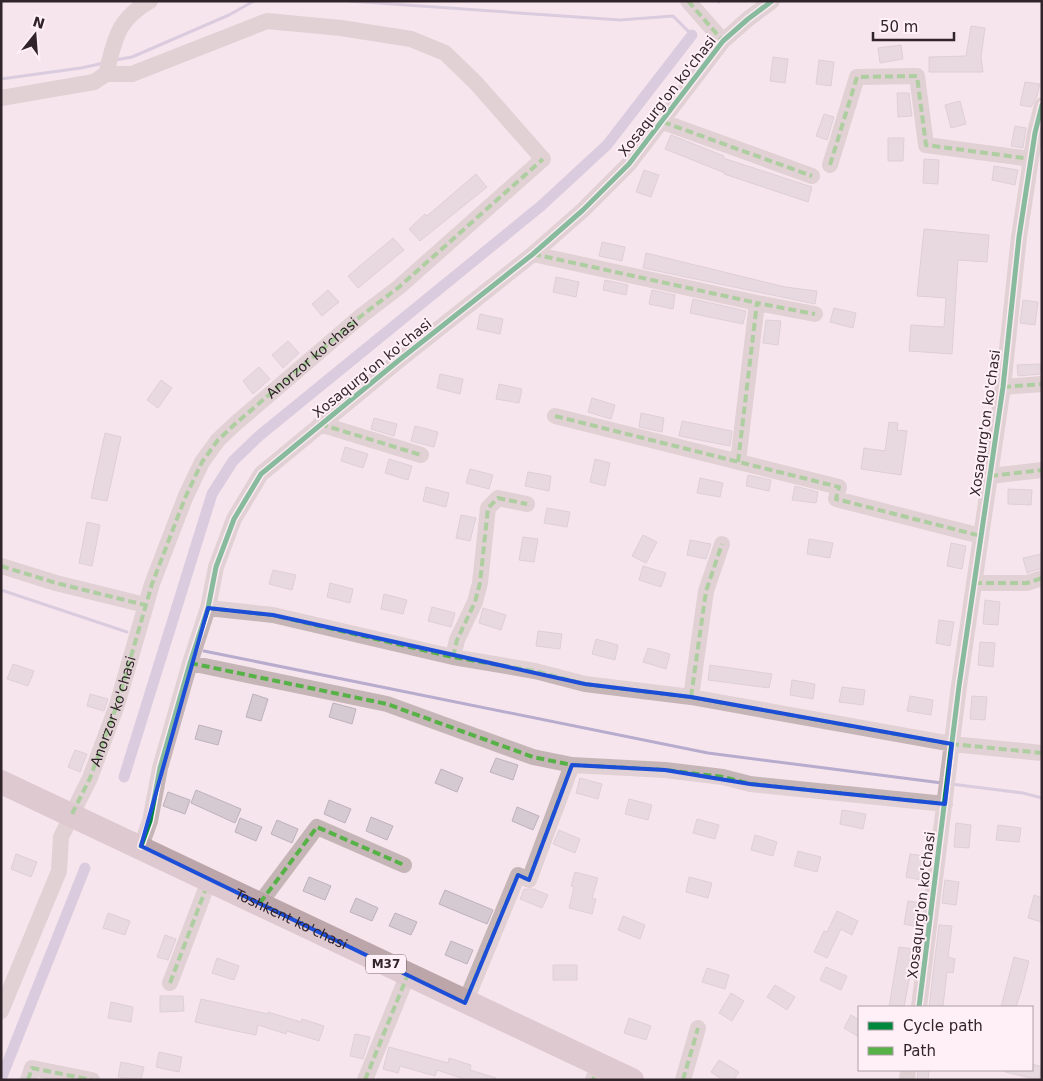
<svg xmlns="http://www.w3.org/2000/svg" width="1043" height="1081" viewBox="0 0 1043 1081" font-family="'DejaVu Sans',sans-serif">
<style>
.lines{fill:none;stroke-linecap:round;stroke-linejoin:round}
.stream{stroke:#b7accd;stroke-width:3}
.canal{stroke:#b7accd;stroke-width:11}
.building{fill:#d6cad2;stroke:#beb2ba}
.minor{stroke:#c6b5b7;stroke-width:16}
.highway{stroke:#bca6aa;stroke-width:24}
.quiet{stroke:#56b246;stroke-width:4;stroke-dasharray:8 4;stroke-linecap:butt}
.cycleway-casing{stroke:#fef0f6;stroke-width:8}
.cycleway{stroke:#00873e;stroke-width:5}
.marked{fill:none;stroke:#1d4ed8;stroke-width:4;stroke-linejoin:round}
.labels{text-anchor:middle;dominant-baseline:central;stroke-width:4;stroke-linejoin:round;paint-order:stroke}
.shield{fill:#fef0f6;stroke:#6e6167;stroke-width:1}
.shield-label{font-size:12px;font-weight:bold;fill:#31242a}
.street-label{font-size:14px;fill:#31242a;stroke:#fef0f6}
</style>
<rect width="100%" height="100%" fill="#f7e5ed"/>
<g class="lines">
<path class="stream" d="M349 1 620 20 673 16 692 35
M719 2 720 1
M115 60 132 57 229 15 254 1
M1 79 81 68 104 63
M1 590 127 632
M204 651 708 753 942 783
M951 784 1023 793 1042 798"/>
<path class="canal" d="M124 777 212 494 233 461 259 436 541 206 607 145 692 35
M1 1079 85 868"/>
</g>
<path class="building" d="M971 26 985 28 981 57 983 72H929V57L966 56Z
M901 45 903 59 880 63 878 48Z
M773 57 788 59 785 83 770 81Z
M819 60 834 62 831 86 816 84Z
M1025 82 1040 84 1037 96 1031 107 1020 105Z
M897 93H909L912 116 898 117Z
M960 101 966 124 951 128 945 105Z
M824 114 834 117 827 140 816 136Z
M1015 126 1026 128 1023 148 1011 146Z
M671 135 724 156 723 158 812 187 808 202 724 174 725 173 665 149Z
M888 138H904L903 161H888Z
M924 159 939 160 938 184 923 183Z
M994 166 1018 170 1015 185 992 180Z
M644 170 659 175 651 197 636 192Z
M476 174 487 187 420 241 409 229 425 214 427 216Z
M924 229 989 235 987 262 958 260 952 354 909 351 911 325 944 327 946 298 917 296Z
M393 238 404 250 358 288 348 276Z
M602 242 625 247 622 261 599 256Z
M646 253 785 287 817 291 815 304 643 268Z
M556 277 579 282 576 297 553 292Z
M605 280 628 285 626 295 603 290Z
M328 290 339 302 322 316 312 304Z
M652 290 675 295 673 309 649 304Z
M693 299 746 311 743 324 690 313Z
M1023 300 1038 302 1035 325 1020 323Z
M834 308 856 313 853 328 830 322Z
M480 314 503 319 500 334 477 329Z
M766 320 781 321 778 345 763 343Z
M288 341 299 353 283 368 272 355Z
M1040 364 1041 374 1018 376 1017 365Z
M259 367 270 379 253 394 243 381Z
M440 374 463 379 460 394 437 388Z
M161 380 172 388 158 408 147 400Z
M499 384 522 389 519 403 496 399Z
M592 398 615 405 611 419 588 412Z
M641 413 664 418 662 432 639 427Z
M374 418 397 424 394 436 371 429Z
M682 421 732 431 730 446 679 436Z
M889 422 898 423 897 430 907 431 901 475 861 469 864 448 885 451Z
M415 426 438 432 434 447 411 441Z
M105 433 121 437 107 501 91 498Z
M345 447 368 454 363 468 341 461Z
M389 459 412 466 408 480 385 473Z
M595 459 610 463 605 486 590 482Z
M470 469 493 475 489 489 466 483Z
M528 472 551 476 549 491 525 486Z
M748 475 771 480 769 491 746 486Z
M700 478 723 483 720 497 697 493Z
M795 486 818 492 816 503 792 500Z
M426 487 449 493 446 507 423 501Z
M1008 489 1032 490 1031 505 1008 504Z
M547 508 570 512 567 527 544 523Z
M461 515 476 518 470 541 456 538Z
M87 522 100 525 92 566 79 563Z
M643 535 657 542 646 563 632 556Z
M523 537 538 539 534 562 519 560Z
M809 539 833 543 830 558 807 554Z
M690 540 711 544 706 559 687 555Z
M951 543 966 546 962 569 947 566Z
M1042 554V568L1027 573 1023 558Z
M643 566 666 573 661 587 639 580Z
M273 570 296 575 292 590 269 584Z
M330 583 353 589 350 603 327 597Z
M384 594 407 600 403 614 381 609Z
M985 600 1000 602 998 625 983 624Z
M432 607 455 613 451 627 428 621Z
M483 608 506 615 501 630 479 623Z
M939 620 954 622 950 646 936 643Z
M538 631 562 634 560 649 536 646Z
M596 639 618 645 615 660 592 654Z
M980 642 995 643 993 667 978 665Z
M648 648 670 654 666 669 643 662Z
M13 664 34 671 28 686 7 679Z
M710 665 772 674 769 688 708 680Z
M792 680 815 684 813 699 790 695Z
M842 687 865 690 863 705 839 702Z
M90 694 108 699 104 711 87 706Z
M253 694 268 699 261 721 246 717Z
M910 696 933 700 931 715 907 711Z
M972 696 987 697 985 720 970 719Z
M333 703 356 709 352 724 329 717Z
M199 725 222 731 218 745 195 739Z
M75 750 87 754 80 772 68 767Z
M496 758 518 765 513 780 490 772Z
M441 769 463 778 457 792 435 783Z
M580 778 602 784 598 799 576 793Z
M196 790 241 809 235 823 191 803Z
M168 792 190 800 185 814 163 806Z
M629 799 652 805 648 820 625 814Z
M329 800 351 809 345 823 324 814Z
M517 807 539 816 533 830 512 821Z
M842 810 866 814 863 829 840 824Z
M371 817 393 826 387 840 366 831Z
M240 818 262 827 256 841 235 832Z
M697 819 719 825 715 839 693 833Z
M277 820 298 829 292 843 271 834Z
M956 823 971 825 969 848 954 847Z
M998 825 1021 828 1019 842 996 840Z
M559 830 580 839 575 853 553 844Z
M755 835 777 842 773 856 751 850Z
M798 851 821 857 817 872 794 866Z
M16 854 37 862 31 877 11 869Z
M910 854 925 856 921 880 906 877Z
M575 872 598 878 592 898 596 899 592 914 569 908 574 887 571 886Z
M309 877 331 886 325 900 303 891Z
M689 877 712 883 708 898 686 892Z
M945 880 959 882 956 905 942 903Z
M524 889H534L548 895 542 908 520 899Z
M445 890 493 910 487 924 439 904Z
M1034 895 1042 898V922L1028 918Z
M356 898 378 908 372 921 350 912Z
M908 901 922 903 919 927 904 924Z
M837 911 858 921 852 935 841 929 827 958 814 952 824 931 827 932Z
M108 913 130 921 125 935 103 928Z
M395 913 417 922 411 935 389 926Z
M623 916 645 925 640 939 618 930Z
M939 925 952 926 948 957 955 959 953 973 947 972 943 1006 929 1007Z
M165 935 176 939 168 960 157 957Z
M451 941 473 950 467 964 445 955Z
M899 947 914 949 910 975 904 1007H889Z
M1014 957 1029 961 1021 992 1016 1007H1001Z
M217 958 239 966 234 980 212 973Z
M553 965H577V980H553Z
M826 967 847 976 841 990 820 980Z
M707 968 729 975 725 989 702 982Z
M775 985 795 997 787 1010 767 997Z
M731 993 744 1001 732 1021 719 1013Z
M160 996H183L184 1011 160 1012Z
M201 999 268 1014V1012L301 1022 302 1019 324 1026 319 1041 287 1031 286 1034 258 1025 256 1035 236 1031 195 1022Z
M111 1002 133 1007 131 1022 108 1018Z
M851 1015 859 1020V1037L844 1028Z
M629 1018 651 1026 646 1040 624 1033Z
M355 1034 370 1037 363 1059 350 1056Z
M389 1047 448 1063 449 1058 471 1065 470 1070 496 1078V1080H467L437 1070 435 1076 400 1066 398 1073 383 1069Z
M159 1052 182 1057 179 1072 156 1067Z
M719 1060 739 1072 734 1080H723L711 1072Z
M121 1062 144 1067 141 1080 118 1077Z
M1032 1064 1042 1067 1039 1080 1005 1072 1006 1070H1032Z
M918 1070H929L928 1080H917Z"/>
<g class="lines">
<path class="minor" d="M688 1 723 41
M106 74C115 40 116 20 150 1
M1 98 94 82 106 74H132L267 21 341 28 411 39 445 53 476 83 543 159 399 287 361 316 235 424 218 440 202 462 185 498 152 584 117 705 90 778 72 814
M663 122 812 176
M830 165 857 77 917 76 926 145 1031 159
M533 254 757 303
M1003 387 1042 384
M555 416 839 487 836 499 981 536
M320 424 421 455
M738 462 757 303 815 314
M990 476 1042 470
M1 566 56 583 145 605
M974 583H1027L1042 578
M208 608 273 615 453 657 535 671 585 684 691 697 952 744 1042 753
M453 657 457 640 475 602 480 583 488 508 498 498 527 504
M190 663 387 704 533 757 572 765 665 770 723 777 750 784 945 804
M691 697 706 591 722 544
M141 846 150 821 160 768 190 663 208 608 216 567 234 519 261 474 398 361 533 254 583 210 629 164 723 41 748 19 772 1
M260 903 317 827 404 865
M170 983 205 891
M465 1003 518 875 529 880 572 765
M919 1007 959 686 1003 387 1019 237 1035 133 1042 105
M1 1011 59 871 61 837 66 827
M28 1080 32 1068 92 1080
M365 1080 408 974
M593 1080 594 1077
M683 1080 698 1028
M907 1080 908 1070"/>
<path class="highway" id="s1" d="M1 782 632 1080"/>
<g class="quiet">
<path d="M688 1 723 41"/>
<path d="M663 122 812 176"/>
<path d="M830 165 857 77 917 76 926 145 1031 159"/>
<path d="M533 254 757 303"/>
<path d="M1003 387 1042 384"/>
<path d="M555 416 839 487 836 499 981 536"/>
<path d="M320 424 421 455"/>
<path d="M738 462 757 303 815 314"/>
<path d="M990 476 1042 470"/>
<path d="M1 566 56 583 145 605"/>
<path d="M974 583H1027L1042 578"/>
<path d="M208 608 273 615 453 657 535 671 585 684 691 697 952 744 1042 753"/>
<path d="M453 657 457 640 475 602 480 583 488 508 498 498 527 504"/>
<path d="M190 663 387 704 533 757 572 765 665 770 723 777 750 784 945 804"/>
<path d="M691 697 706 591 722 544"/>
<path id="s2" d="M72 814 90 778 117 705 152 584 185 498 202 462 218 440 235 424 361 316 399 287 543 159"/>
<path d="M260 903 317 827 404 865"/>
<path d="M170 983 205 891"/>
<path d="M465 1003 518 875 529 880 572 765"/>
<path d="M28 1080 32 1068 92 1080"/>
<path d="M365 1080 408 974"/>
<path d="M593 1080 594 1077"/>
<path d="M683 1080 698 1028"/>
</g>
<g class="cycleway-casing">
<path id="cycleway" d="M141 846 150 821 160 768 190 663 208 608 216 567 234 519 261 474 398 361 533 254 583 210 629 164 723 41 748 19 772 1
M919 1007 959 686 1003 387 1019 237 1035 133 1042 105"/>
</g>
<use href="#cycleway" class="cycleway"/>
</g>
<path d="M0 0H1043V1081H0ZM208 608 273 615 585 684 691 697 952 744 945 804 750 784 665 770 572 765 529 880 518 875 465 1003 141 846Z" fill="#f7e5ed" fill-opacity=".55" fill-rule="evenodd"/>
<path class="marked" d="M208 608 273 615 585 684 691 697 952 744 945 804 750 784 665 770 572 765 529 880 518 875 465 1003 141 846Z"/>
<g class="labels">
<rect class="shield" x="366" y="954.5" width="40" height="19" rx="4"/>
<g class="shield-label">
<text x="386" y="964">M37</text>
</g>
<g class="street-label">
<text transform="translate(667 96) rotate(-52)">Xosaqurg'on ko'chasi</text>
<text stroke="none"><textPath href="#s2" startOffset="528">Anorzor ko'chasi</textPath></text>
<text transform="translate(372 368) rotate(-39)">Xosaqurg'on ko'chasi</text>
<text transform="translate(985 423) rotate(-82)">Xosaqurg'on ko'chasi</text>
<text stroke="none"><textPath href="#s2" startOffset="111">Anorzor ko'chasi</textPath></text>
<text transform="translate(921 905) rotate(-83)">Xosaqurg'on ko'chasi</text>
<text stroke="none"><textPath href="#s1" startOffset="321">Toshkent ko'chasi</textPath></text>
</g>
</g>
<rect width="1043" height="1081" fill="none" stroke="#31242a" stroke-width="5"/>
<rect x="858" y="1006" width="175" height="65" fill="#fef0f6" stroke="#ac9ea4"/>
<rect x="868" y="1022" width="25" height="8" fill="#00873e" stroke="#ac9ea4"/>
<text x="903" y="1031" font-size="15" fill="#31242a">Cycle path</text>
<rect x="868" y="1047" width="25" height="8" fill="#56b246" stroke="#ac9ea4"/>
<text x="903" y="1056" font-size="15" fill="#31242a">Path</text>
<g transform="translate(35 35) rotate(17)" stroke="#fef0f6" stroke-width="4" paint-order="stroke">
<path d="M0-4L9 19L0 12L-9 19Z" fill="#31242a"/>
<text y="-8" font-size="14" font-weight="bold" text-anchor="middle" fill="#31242a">N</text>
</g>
<path d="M873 32v8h81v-8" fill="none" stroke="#31242a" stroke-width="2.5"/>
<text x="880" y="32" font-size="15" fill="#31242a" stroke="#fef0f6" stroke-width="4" paint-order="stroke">50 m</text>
</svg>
